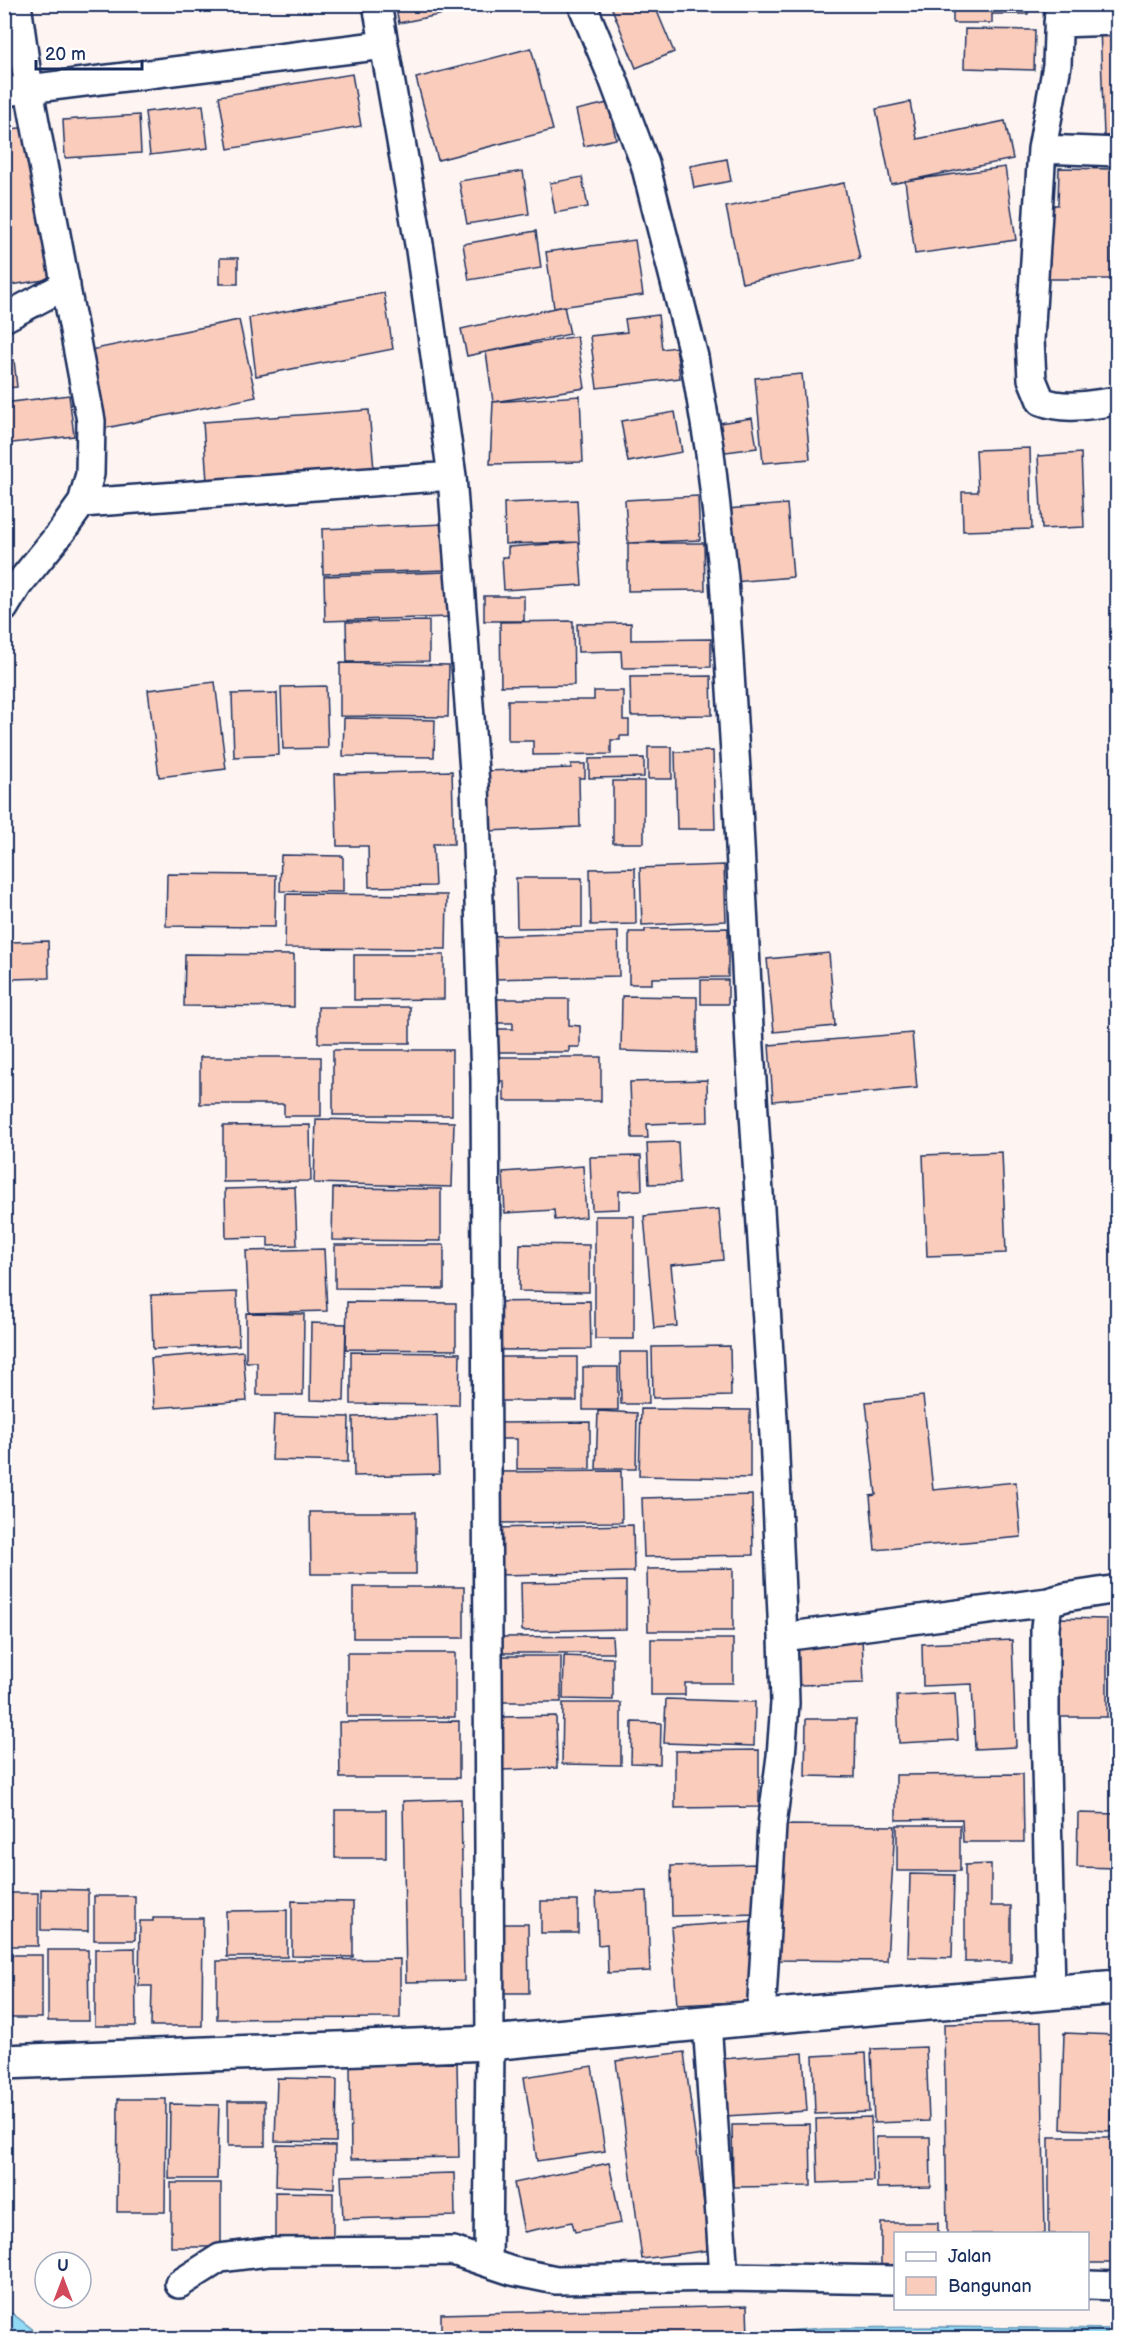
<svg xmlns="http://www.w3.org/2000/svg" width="1122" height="2343" viewBox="0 0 1122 2343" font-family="'Balsamiq Sans',sans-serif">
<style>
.water{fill:#93dbf5;stroke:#6396b9;stroke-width:1.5}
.building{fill:#f9ccbc;stroke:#1b2f5e;stroke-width:1.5}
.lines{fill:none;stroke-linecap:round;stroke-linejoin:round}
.minor-casing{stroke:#1b2f5e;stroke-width:32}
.trunk-casing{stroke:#1b2f5e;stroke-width:38}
.minor{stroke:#fff;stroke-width:27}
.trunk{stroke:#fff;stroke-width:33}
</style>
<rect width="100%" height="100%" fill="#fef5f2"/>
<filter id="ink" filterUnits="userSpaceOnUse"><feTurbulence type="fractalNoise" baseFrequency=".0167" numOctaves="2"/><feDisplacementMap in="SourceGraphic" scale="12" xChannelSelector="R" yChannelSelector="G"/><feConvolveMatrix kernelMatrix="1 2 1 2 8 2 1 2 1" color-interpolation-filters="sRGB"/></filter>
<g filter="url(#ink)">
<path class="water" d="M4 2308H5L44 2338H5Z
M940 2327 1117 2329V2338H759V2333L823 2328Z"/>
<path class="building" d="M395 4H442L444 14 399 23Z
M615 4H654L674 52 636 68 611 6Z
M953 4H1028V14H992V23H953Z
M1066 4H1118V9L1067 11Z
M1118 26V135L1104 136 1100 27Z
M965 29 1035 30 1034 70 964 68Z
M531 48 553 130 438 160 416 78Z
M352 74 361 126 228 149 219 96Z
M910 102 917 139 1005 121 1013 159 891 184 876 109Z
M608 103 616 139 584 146 576 110Z
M203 105 208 148 150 155 145 112Z
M4 112H9L11 129 28 127 51 279 4 286Z
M139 115 141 153 65 158 63 120Z
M727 159 731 181 694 188 690 166Z
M1005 167 1016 240 915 254 905 181Z
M1059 168 1112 169V279H1041L1042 205H1058Z
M523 171 529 214 467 224 459 181Z
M582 177 588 207 555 213 550 183Z
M844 183 860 259 742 283 726 207Z
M536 231 541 268 469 280 463 244Z
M635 240 643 295 554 308 546 252Z
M220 258H238V284H220Z
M384 293 393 349 256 376 249 318Z
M564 306 570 334 467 356 461 329Z
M658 315 662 349 676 347 680 378 597 388 590 336 627 332 625 319Z
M239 320 256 397 101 429 85 351Z
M577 336 585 388 493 402 486 352Z
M14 360 17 387 4 388V361Z
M802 374 810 459 763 463 755 378Z
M69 395 74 436 4 444V403Z
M580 396 583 462 490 464 493 402Z
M369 410 374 470 207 482 203 422Z
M675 412 682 452 628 462 621 421Z
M752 418 757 448 718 453 713 424Z
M1030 448 1032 529 963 531 962 492H978L976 450Z
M1081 453 1084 527 1042 529 1038 456Z
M698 496 700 540 628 543 625 500Z
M577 500 579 542 505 544 504 503Z
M787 504 793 577 733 582 727 509Z
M445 524 447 570 323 574 322 529Z
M579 542 582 585 504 590 502 557H508V547Z
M628 543H704L705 590 628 591Z
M447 572 449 617 325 621 324 576Z
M484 596H524V621H484Z
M429 621V661L347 662 346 622Z
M573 621 574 685 501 686 500 622Z
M631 623V640L711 639V667L622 668 621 651 578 652 577 624Z
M340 663 449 665 448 717 340 716Z
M711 676 712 715 631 716 630 677Z
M215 682 226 769 159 777 148 690Z
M326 686 328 748 283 749 281 687Z
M594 691H623V720H629V736H620V740H611V754L533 755V741H508V700H594Z
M277 693 279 755 234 757 232 694Z
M344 718 435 720 434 757 343 756Z
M648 747H672V779H648Z
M713 751 715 829H677L675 752Z
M644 758V777L589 778V759Z
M571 764H585V778H579L580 827 487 831 485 771 571 768Z
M452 771 454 844H433L435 886 369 887 368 846H337L335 774Z
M613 781H644V843H613Z
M281 855 343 856V892L280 891Z
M724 865 726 921 642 925 640 868Z
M635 868 636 924 591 925 590 869Z
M167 874 276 875 275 927 166 926Z
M516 878H582V927L517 928Z
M286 894 447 895 446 949 285 948Z
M728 928V977L652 978V984H629V932H645V929Z
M618 932 619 976 493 979 492 936Z
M48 941 49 978 10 979 9 942Z
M829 953 835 1026 774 1032 767 959Z
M185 954 294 955V1007L184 1006Z
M354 955H444V999L354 1000Z
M701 980H728V1004H701Z
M622 996 697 997V1053L621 1051Z
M486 999H569V1025L580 1026V1047H569V1052H487V1029H513V1023H486Z
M318 1007H410V1043H318Z
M912 1033 917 1088 773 1101 769 1045Z
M333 1050H452V1115H333Z
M200 1057H321V1116H284V1104H200Z
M485 1057H601V1101H504V1081H485Z
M707 1080 708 1122 647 1124 648 1138H632L630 1082Z
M316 1119 454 1122 452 1187 314 1183Z
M310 1125 311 1181 223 1182V1126Z
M678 1142 680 1183 649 1184 647 1143Z
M1002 1152 1006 1253 927 1256 923 1155Z
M641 1156 642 1190 619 1191V1209L592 1210 590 1157Z
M583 1166 586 1217 555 1220 554 1210 505 1213 503 1172Z
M295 1187 297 1245 268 1246V1237L226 1238 225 1189Z
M333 1188 441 1189V1241L332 1240Z
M719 1209 723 1260 671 1265 677 1326 654 1328 644 1216Z
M595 1216H634V1339H595Z
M520 1244 589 1245V1292L519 1291Z
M335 1245H444V1289L335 1288Z
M324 1249 327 1311 249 1313 246 1251Z
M237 1292 239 1345 153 1349 151 1295Z
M590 1301 591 1349 490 1350 488 1302Z
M347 1302 456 1303V1350L346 1349Z
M246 1313 304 1314 303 1395H257V1362H246Z
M311 1323 346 1324 344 1401 310 1400Z
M730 1346 731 1396 653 1398 652 1347Z
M243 1351 247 1401 154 1408 151 1358Z
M351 1352 460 1353 459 1405 351 1404Z
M620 1352H648L649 1404H621Z
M492 1357H577V1401H492Z
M583 1367H618V1410H583Z
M923 1396 933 1490 1016 1482 1021 1537 875 1550 870 1496 876 1495 866 1402Z
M641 1409 750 1410V1478L639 1476Z
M598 1411 637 1413 636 1469H596Z
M274 1415 349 1417 348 1462 272 1460Z
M437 1415 439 1474 354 1476 353 1417Z
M590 1422V1469H517V1439H493L492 1423Z
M621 1471 622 1522 497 1523V1472Z
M752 1495 753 1555 644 1557 642 1498Z
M310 1512H416V1574H311Z
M633 1525 634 1572 496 1575 495 1528Z
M733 1568V1631H648L647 1569Z
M626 1581V1629L522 1631 521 1583Z
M353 1587H464V1638H353Z
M1055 1618 1107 1619V1717H1055Z
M612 1636 613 1653H499V1637Z
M862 1638 864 1683 799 1685 798 1639Z
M651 1639H733V1683H685V1695H651Z
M1012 1640 1016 1747 975 1749 972 1684 923 1686 922 1644Z
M347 1653H455V1717H347Z
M497 1656H561V1702H497Z
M564 1656 613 1658V1700L563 1699Z
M955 1693 958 1740 899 1743 897 1696Z
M666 1699 755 1702 754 1746 664 1743Z
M563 1703H621V1765L562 1764Z
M556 1716 557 1768 499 1770 498 1717Z
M806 1719H856L855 1777 805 1776Z
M459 1721V1778H340L339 1722Z
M632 1722 661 1723 660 1764 631 1763Z
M759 1750V1807L675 1808V1751Z
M1023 1774 1024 1842H963L962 1819 896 1820V1775Z
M461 1799 464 1981 406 1982 403 1801Z
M335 1810H386V1858H335Z
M1078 1813 1118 1814V1868L1077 1867Z
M779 1825 895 1826 887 1961 772 1960Z
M897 1825H960V1871H897Z
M759 1864 760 1914 672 1916 671 1866Z
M991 1864V1906H1011V1962H965V1865Z
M910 1874 954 1875 952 1958 908 1957Z
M41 1889 88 1890V1931L41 1930Z
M647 1891 650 1971 608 1973 607 1944 598 1945 596 1893Z
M4 1893H38V1946H4Z
M94 1896H135V1940H94Z
M292 1901 353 1902V1957L292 1956Z
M541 1901H578V1933H541Z
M287 1910V1957H227L226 1911Z
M153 1918H203L202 2026H151L152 1986H139L140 1921H153Z
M752 1921 757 2001 677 2005 671 1927Z
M497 1924H528L529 1993H497Z
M135 1948 136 2026H95V1949Z
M48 1950H88L89 2021H48Z
M4 1955H42V2018H4Z
M400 1959V2018L217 2019V1961Z
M1041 2022 1045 2234H947L944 2024Z
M1064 2033 1114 2035 1110 2131 1061 2129Z
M926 2047 929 2121 874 2123 871 2049Z
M684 2052 710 2250 642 2259 616 2061Z
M803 2053 807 2111 726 2116 722 2059Z
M866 2053 869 2112 815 2114 813 2056Z
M457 2063 459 2157 351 2159 350 2065Z
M592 2066 605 2151 537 2161 524 2077Z
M277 2078 337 2079 336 2142 275 2141Z
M118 2099H166L165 2212H117Z
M228 2101H265V2146H228Z
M170 2104 219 2105 217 2179H169Z
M871 2117 873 2181 818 2183 816 2119Z
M810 2124 811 2186 733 2187 732 2125Z
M876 2137H930L931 2187 877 2188Z
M1049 2137H1118V2263H1088V2234H1049Z
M277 2145 335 2146 334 2188 276 2186Z
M609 2163 621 2223 575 2232 572 2222 524 2232 514 2183Z
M454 2173 455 2216 343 2219 341 2176Z
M171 2183H221V2247H171Z
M275 2192 333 2193V2239H275Z
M881 2223H938V2234H896V2275H881Z
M747 2306 748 2338H441V2314Z"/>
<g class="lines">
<g class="minor-casing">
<path id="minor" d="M377 4 420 250 452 476 475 785 485 1078 490 2043 488 2263 512 2271 556 2280 724 2277 896 2280
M582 4 612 76 645 164 694 357 710 453 724 578 737 785 750 1048 774 1435 783 1637 1048 1602
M1059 4 1057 65 1042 149 1030 340 1032 379 1041 401C1066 411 1092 404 1118 401
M1058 23 1118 21
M4 92 384 45
M1042 149 1118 152
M4 318 66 285
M82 503 452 476
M4 608 18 585 62 531 82 503 90 474 91 421 29 90 17 4
M1051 1991 1045 1720V1628L1048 1602 1066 1597 1118 1589
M761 2017 772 1825 781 1756 785 1703 783 1637
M707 2022 724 2277
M179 2284 220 2258 268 2252 453 2251 488 2263
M1088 2285 1118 2286"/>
</g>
<g class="trunk-casing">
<path id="trunk" d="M4 2062 490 2043 787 2015 1118 1987"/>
</g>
<use href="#minor" class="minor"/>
<use href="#trunk" class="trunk"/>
</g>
</g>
<rect width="1122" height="2343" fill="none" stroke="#fff" stroke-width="24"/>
<rect x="12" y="12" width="1098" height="2319" fill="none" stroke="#1b2f5e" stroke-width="2" filter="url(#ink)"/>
<rect x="894" y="2232" width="195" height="78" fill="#ffffff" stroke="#a4acbf" stroke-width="1.5"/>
<rect x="906" y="2252" width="30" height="9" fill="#ffffff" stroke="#a4acbf" stroke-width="1.5"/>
<text x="948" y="2262" font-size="18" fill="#1b2f5e">Jalan</text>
<rect x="906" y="2277" width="30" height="18" fill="#f9ccbc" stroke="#a4acbf" stroke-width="1.5"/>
<text x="948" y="2292" font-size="18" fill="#1b2f5e">Bangunan</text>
<g transform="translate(63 2280)"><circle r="28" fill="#ffffff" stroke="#a4acbf" stroke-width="1.5"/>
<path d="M0-4.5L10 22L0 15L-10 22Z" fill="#d1495b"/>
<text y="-9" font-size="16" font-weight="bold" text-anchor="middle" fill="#1b2f5e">U</text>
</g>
<path d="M36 60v9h106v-9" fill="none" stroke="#1b2f5e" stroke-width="3"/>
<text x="45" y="60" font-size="18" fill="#1b2f5e" stroke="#ffffff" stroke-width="4.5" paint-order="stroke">20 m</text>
</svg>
